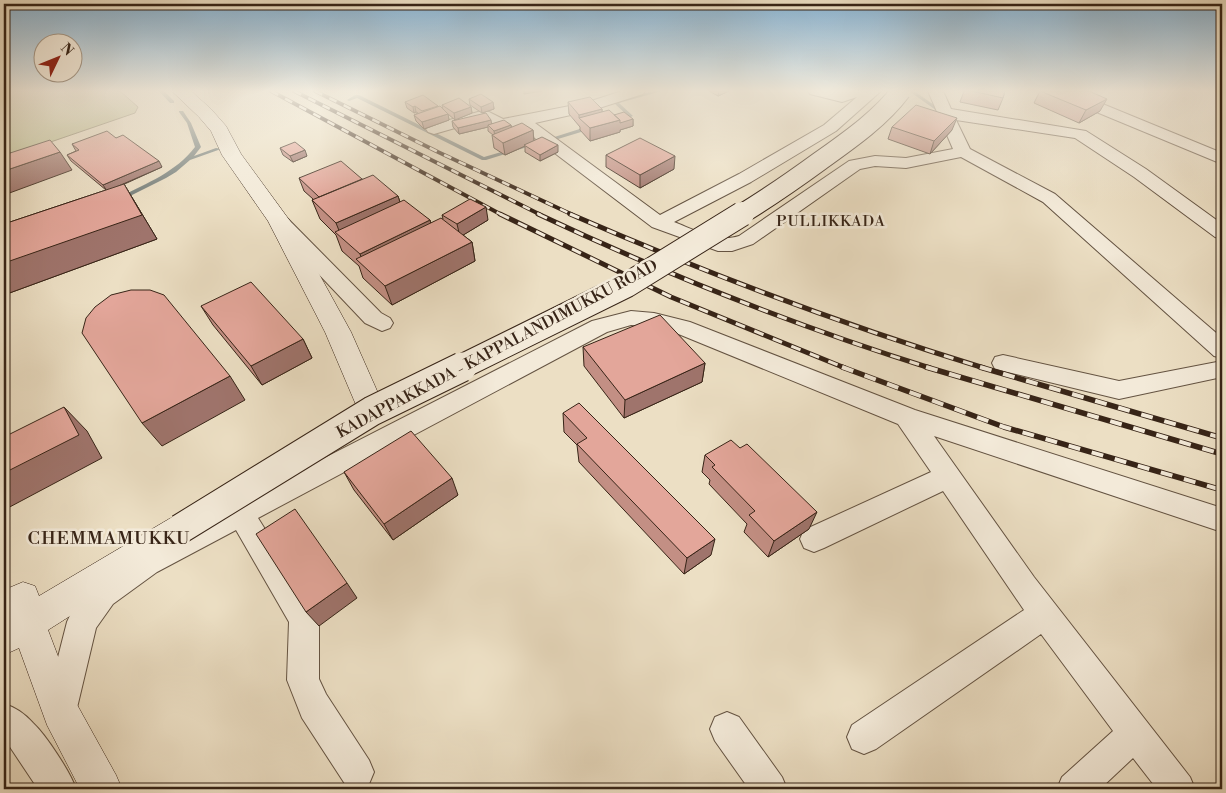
<svg xmlns="http://www.w3.org/2000/svg" width="1226" height="793" viewBox="0 0 1226 793" font-family="'Libre Bodoni',serif">
<style>
.green{fill:#bec090;stroke:#7a7254}
.lines{fill:none;stroke-linecap:round;stroke-linejoin:round}
.stream{fill:#747e7b;fill-rule:evenodd}
.street-casing{stroke:#645342;stroke-width:2}
.secondary-casing{stroke:#372417;stroke-width:1}
.street{fill:#f3ead9;fill-rule:evenodd}
.secondary{fill:#f3ead9;fill-rule:evenodd}
.rail-far2-casing{stroke:#372417;stroke-width:4}
.rail-far1-casing{stroke:#372417;stroke-width:5}
.rail-casing{stroke:#372417;stroke-width:5.5}
.rail-far2{stroke:#f3ead9;stroke-width:2.5;stroke-dasharray:8;stroke-linecap:butt}
.rail-far1{stroke:#f3ead9;stroke-width:3;stroke-dasharray:10;stroke-linecap:butt}
.rail{stroke:#f3ead9;stroke-width:4;stroke-dasharray:12;stroke-linecap:butt}
.secondary-bridge-far2-casing{stroke:#372417;stroke-width:21;stroke-linecap:butt}
.secondary-bridge-far1-casing{stroke:#372417;stroke-width:26;stroke-linecap:butt}
.secondary-bridge-casing{stroke:#372417;stroke-width:31;stroke-linecap:butt}
.secondary-bridge-far2{stroke:#f3ead9;stroke-width:19}
.secondary-bridge-far1{stroke:#f3ead9;stroke-width:24}
.secondary-bridge{stroke:#f3ead9;stroke-width:29}
.wall{fill:#c38f84;stroke:#372417}
.shaded-wall{fill:#9f746c;stroke:#372417}
.building{fill:#e3a69a;stroke:#372417}
.labels{text-anchor:middle;dominant-baseline:central;stroke-width:5;stroke-linejoin:round;paint-order:stroke}
.far-neighbourhood-label{font-size:15px;letter-spacing:1px;fill:#372417;stroke:#f3ead9}
.street-label{font-size:16px;fill:#372417;stroke:#f3ead9}
.neighbourhood-label{font-size:18px;letter-spacing:1px;fill:#372417;stroke:#f3ead9}
</style>
<rect width="100%" height="100%" fill="#ecdfc4"/>
<filter id="stains"><feTurbulence type="fractalNoise" baseFrequency=".004" numOctaves="4"/><feColorMatrix values="0 0 0 0 .2 0 0 0 0 .09 0 0 0 0 .02 0 0 0 .5 -.17"/></filter>
<radialGradient id="worn" r=".72"><stop offset=".6" stop-color="#630" stop-opacity="0"/><stop offset="1" stop-color="#630" stop-opacity=".3"/></radialGradient>
<path class="green" d="M4 91H120L138 107 135 113 4 158Z"/>
<g class="lines">
<path class="stream" d="M159 91H164L174 101V103H170Z
M654 91H662L619 103 633 116 624 120H620V118L628 116 614 103V101Z
M909 91H914L944 112 940 113Z
M355 95H359L484 157 532 143 537 144 486 160H482L357 98 349 101 347 100Z
M179 111H183L191 123 201 147 194 156 216 148 221 149 190 160 176 172 166 178 124 199H120V197C147 183 176 172 195 147L187 123 179 112Z
M589 126 592 128 591 129 548 142 545 140Z"/>
<g class="street-casing">
<path id="street" d="M622 91H645L643 94 593 110 535 123 660 215 739 174 824 125 857 97 842 102 810 94 808 91H881L836 131 751 182 674 222C695 230 717 243 739 236L849 161 875 156 906 158 953 149 928 91H943L951 109 1086 131 1146 169 1222 224V239L1215 237 1134 177 1075 138 956 120 970 149 1055 194 1222 338V358L1214 356 1043 202 961 157 906 168 875 166 860 169 753 244 732 251H718L652 227 519 126 501 129 483 120 434 134 428 132 426 129 428 126 485 110 503 119 585 103Z
M1051 91H1071L1222 153V164L1053 94Z
M280 216 287 218 381 313 390 318 393 323 390 328 382 331 365 323 273 226 271 222 273 218Z
M631 311 654 313 690 322 915 410 1222 508V532L934 436 1034 577 1190 777 1195 789H1157L1133 758 1100 789H1057L1062 777 1113 731 1041 634 876 749 864 754 852 749 847 737 852 725 1024 610 943 491 824 548 814 552 804 548 800 539 804 530 931 472 898 424 676 333 654 327 631 325 607 332 258 518 315 609 319 619V679L326 694 369 760 374 772 369 784 357 789 345 784 302 718 287 680 289 622 236 530 157 572 113 604 96 628 76 712 72 724 60 728 48 724 44 712 67 622C81 589 109 573 137 554L592 321Z
M1003 355 1119 381 1222 361V377L1119 399 995 369 992 363 995 357Z
M4 704C15 707 25 714 33 723 46 735 71 773 76 789H38L10 747 4 741Z
M727 712 739 717 782 777 787 789H749L715 741 710 729 715 717Z"/>
</g>
<g class="secondary-casing">
<path id="secondary" d="M172 91H191L211 109 226 126 241 154 290 221 351 332 386 411 382 419 372 422 362 419 325 332 268 221 222 155 211 131 199 117Z
M180 515 191 519 196 529 191 539 48 630 75 701 116 775 122 789H80L47 725 19 648 4 655V590L23 582 35 586 39 596 169 519Z"/>
</g>
<use href="#street" class="street"/>
<use href="#secondary" class="secondary"/>
<g class="rail-far2-casing">
<path id="rail-far2" d="M271 91 502 215
M294 91 541 215
M315 91 438 152 573 215"/>
</g>
<g class="rail-far1-casing">
<path id="rail-far1" d="M500 214 671 297 845 368
M538 214C665 274 796 326 930 368
M570 214C706 273 843 325 984 368"/>
</g>
<g class="rail-casing">
<path id="rail" d="M842 367 1004 427 1222 490
M926 367 1222 454
M980 367 1222 438"/>
</g>
<use href="#rail-far2" class="rail-far2"/>
<use href="#rail-far1" class="rail-far1"/>
<use href="#rail" class="rail"/>
<g class="secondary-bridge-far2-casing">
<path id="secondary-bridge-far2" d="M740 215C768 198 794 180 820 161 848 141 880 119 901 91"/>
</g>
<g class="secondary-bridge-far1-casing">
<path id="secondary-bridge-far1" d="M459 368 627 285 742 214"/>
</g>
<g class="secondary-bridge-casing">
<path id="secondary-bridge" d="M180 529 372 411 462 367"/>
</g>
<use href="#secondary-bridge-far2" class="secondary-bridge-far2"/>
<use href="#secondary-bridge-far1" class="secondary-bridge-far1"/>
<use href="#secondary-bridge" class="secondary-bridge"/>
</g>
<path class="wall" d="M709 91H729L718 96Z
M964 91H1005L1003 98 998 110 960 102Z
M1040 91 1100 111 1079 123 1034 103Z
M469 99 493 102 494 109 482 113 470 105Z
M405 102 438 106V107L443 110 442 105 471 107 472 113 455 120 448 114 449 120 424 129 416 121 414 115 418 113 416 112 414 113 407 108Z
M568 102 602 109V112L633 119V126L620 130V132L590 141 580 130V127L569 114Z
M452 121 511 125V127L533 130 534 141 558 152 540 161 525 152V146L505 155 494 148 492 135H493L488 131V127L459 134 453 127Z
M892 127 952 130 930 154 888 139Z
M116 138 162 167 118 187 124 184 157 239 4 295V224L106 190 71 161 67 155 76 151 72 144Z
M280 148 307 156 293 162 283 155Z
M606 155 674 169 640 188 606 167Z
M299 178 362 179 398 196 400 202 430 220 431 223 443 219 442 215 488 220 463 235 472 242 475 261 392 305 363 278 359 266 342 251 336 235 320 219 312 200 313 199 304 191Z
M201 306 303 339 312 358 262 385 213 325Z
M583 347 705 363 702 382 624 418 584 366Z
M563 413 711 555 684 574 579 462 577 445 564 432Z
M705 455 809 529 768 557 744 532 747 524 709 484 710 480 702 472Z
M344 472 458 495 393 540 354 490Z"/>
<path class="shaded-wall" d="M524 91H542L524 94Z
M719 91H729L718 96Z
M1107 99 1100 111 1079 123 1086 110Z
M493 102 494 109 482 113 481 107Z
M415 106 416 112 414 113 413 107Z
M471 107 472 113 455 120 454 113Z
M602 109V122L579 118V115Z
M448 114 449 120 424 129 422 122Z
M957 118 952 130 930 154 934 141Z
M633 119V126L620 130V132L590 141V128L620 120Z
M491 120 492 126 488 125V127L459 134 458 128Z
M511 125 512 132 495 137 494 131Z
M533 130 534 142 524 145 525 146 505 155 503 143Z
M558 145V152L540 161V155Z
M305 150 307 156 293 162 290 156Z
M60 152 72 170 4 195V171Z
M675 156 674 169 640 188V175Z
M159 161 162 167 107 191 103 185Z
M124 184 157 239 4 295V263Z
M398 196 404 215 342 238 336 223Z
M486 207 488 220 460 237 457 224Z
M430 220 434 239 364 266 360 254Z
M472 242 475 261 392 305 385 286Z
M303 339 312 358 262 385 251 366Z
M705 363 702 382 624 418 625 400Z
M230 376 245 400 162 446 142 423Z
M64 407 87 431 102 458 4 510V473Z
M452 478 458 495 393 540 384 524Z
M817 512 809 529 768 557 774 541Z
M715 539 711 555 684 574 687 558Z
M347 583 357 598 319 626 306 612Z"/>
<path class="building" d="M972 91H1005L1003 98Z
M1040 91H1089L1107 99 1086 110Z
M481 94 493 102 481 107 469 99Z
M423 95 438 106 422 111 415 106 413 107 405 102Z
M590 97 602 109 579 115 568 102Z
M459 98 471 107 454 113 442 105Z
M916 105 957 118 934 141 892 127Z
M440 106 448 114 422 122 414 115Z
M609 110 620 120 590 128 579 118Z
M624 112 633 119 620 123V120L614 115Z
M486 113 491 120 458 128 452 121Z
M504 120 511 125 494 131 488 125Z
M522 123 533 130 503 143 492 135Z
M107 131 116 138 123 135 159 161 103 185 67 155 79 150 72 144Z
M542 137 558 145 540 155 524 145Z
M640 138 675 156 640 175 606 155Z
M50 140 60 152 4 171V155Z
M295 142 305 150 290 156 280 148Z
M341 161 362 179 319 197 299 178Z
M373 175 398 196 336 223 312 200Z
M124 184 142 215 4 263V224Z
M470 199 486 207 457 224 442 215Z
M404 200 430 220 360 254 335 232Z
M441 218 472 242 385 286 356 259Z
M251 282 303 339 251 366 201 306Z
M131 290H150L164 295 230 376 142 423 82 333 86 318 95 307 111 295Z
M660 315 705 363 625 400 583 347Z
M579 403 715 539 687 558 577 444 587 438 563 413Z
M64 407 79 435 4 473V437Z
M411 431 452 478 384 524 344 472Z
M731 440 740 448 747 444 817 512 774 541 749 515 755 511 712 467 715 465 705 455Z
M295 509 347 583 306 612 256 534Z"/>
<linearGradient id="sky" x2="0" y2="1"><stop stop-color="#89b6d7"/><stop offset="0.45" stop-color="#f6f1e4"/><stop offset="1" stop-color="#f6f1e4" stop-opacity="0"/></linearGradient>
<rect width="1226" height="202" fill="url(#sky)"/>
<g class="labels">
<g class="far-neighbourhood-label">
<text x="831" y="221">PULLIKKADA</text>
</g>
<g class="street-label">
<text transform="translate(497 349) rotate(-28)">KADAPPAKKADA - KAPPALANDIMUKKU ROAD</text>
</g>
<g class="neighbourhood-label">
<text x="109" y="538">CHEMMAMUKKU</text>
</g>
</g>
<rect width="1226" height="793" fill="none" stroke="#ecdfc4" stroke-width="20"/>
<rect x="5" y="5" width="1216" height="783" fill="none" stroke="#372417" stroke-width="2.5"/>
<rect x="10" y="10" width="1206" height="773" fill="none" stroke="#372417"/>
<g transform="translate(58 58) rotate(47)"><circle r="24" fill="#f3ead9" stroke="#a89b8b"/>
<path d="M0-4L9 19L0 12L-9 19Z" fill="#8f2418"/>
<text y="-8" font-size="14" font-weight="bold" text-anchor="middle" fill="#372417">N</text>
</g>
<rect width="100%" height="100%" filter="url(#stains)"/>
<rect width="100%" height="100%" fill="url(#worn)"/>
</svg>
